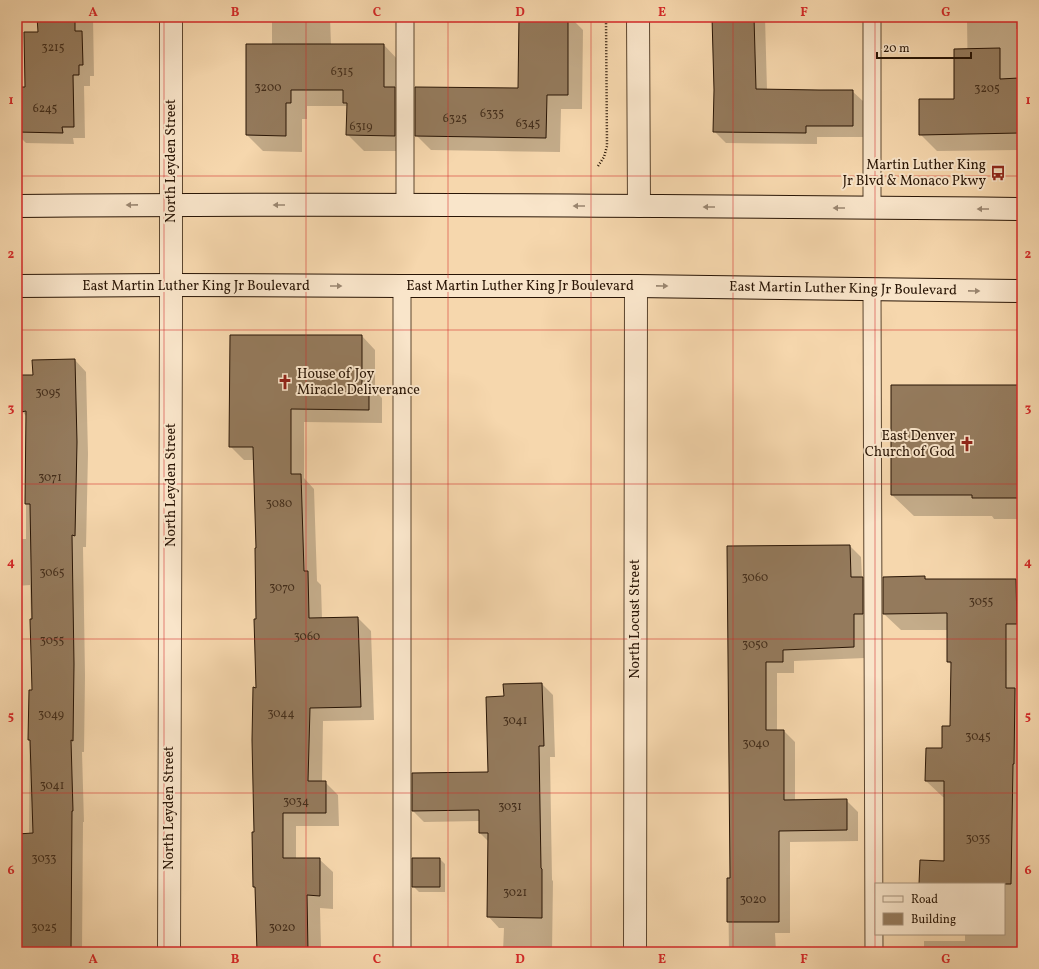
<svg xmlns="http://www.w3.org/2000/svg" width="1039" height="969" viewBox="0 0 1039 969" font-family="Vollkorn,serif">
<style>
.shadow{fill:#0003}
.building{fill:#947a5c;stroke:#291505}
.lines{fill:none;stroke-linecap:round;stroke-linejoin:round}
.lane-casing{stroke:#5c462f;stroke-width:19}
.street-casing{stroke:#5c462f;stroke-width:24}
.secondary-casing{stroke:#291505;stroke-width:24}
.path{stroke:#291505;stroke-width:2.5;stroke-dasharray:1 2;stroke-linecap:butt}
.lane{stroke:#f9e5ca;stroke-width:17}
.street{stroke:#f9e5ca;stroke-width:22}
.secondary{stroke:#f9e5ca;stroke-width:22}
.oneway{fill:#9b8771}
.grid{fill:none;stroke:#d62828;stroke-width:1;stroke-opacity:0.55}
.labels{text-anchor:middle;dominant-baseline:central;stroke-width:4;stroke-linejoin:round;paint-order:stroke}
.number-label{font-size:12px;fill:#442e1b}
.street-label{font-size:14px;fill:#291505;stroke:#f9e5ca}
.poi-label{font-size:14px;fill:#291505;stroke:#f9e5ca;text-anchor:end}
.neatline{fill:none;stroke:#d62828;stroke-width:1.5}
.grid-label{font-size:13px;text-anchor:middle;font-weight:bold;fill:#d62828}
</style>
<rect width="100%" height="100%" fill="#f6d7ad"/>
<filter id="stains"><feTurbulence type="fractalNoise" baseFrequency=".005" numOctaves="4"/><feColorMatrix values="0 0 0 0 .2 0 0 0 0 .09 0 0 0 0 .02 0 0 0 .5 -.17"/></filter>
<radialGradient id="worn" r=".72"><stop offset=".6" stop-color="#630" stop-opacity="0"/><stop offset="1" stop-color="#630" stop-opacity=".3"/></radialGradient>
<path class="shadow" d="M38 17H93L94 76H90V86H84L85 138H73L74 144 26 143 21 138H17V88H26L39 33Z
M272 17H330L331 45H384L400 62 411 151H364L347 134 348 106H307V119H302V152L263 151 247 135V45H272Z
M510 17H570L583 30 582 109H561L560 152 431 150 416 135 519 89 520 17Z
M713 17H765L767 90 852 91 864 102V137H817V144L726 143 714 131 715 90Z
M967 17H1022V29H1016V79H1019L1022 82V150L937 151 920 134 955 100 968 97Z
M362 336 375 350V391L382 398V423L304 422V478L314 489 317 581 321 585 322 619 358 618 371 631 374 720 323 721 322 782H325L338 795 339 826H296V859H319L333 872V909L320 908 321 947H371L377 952H258L256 889 254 887 257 689V549L255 460H244L230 446Z
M75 360 86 372 88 454 86 547H83L85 676 84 752H82L84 822H83L82 952H17V834H29L30 691H33L30 585 17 586V539H26V416L22 411 34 376Z
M1022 386V519H994L992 516H914L892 495Z
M850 546 861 557 862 578 874 589V625H864L865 658 794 661V673H777V731H784L795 742V801L846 800 858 812V841L790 842V933H775L776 952H729L728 879H731L728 547Z
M924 577 927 580H1016L1022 586V952H924V941H965V934H1004V884H920L944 862 945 797H943L926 781 943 749 951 727 952 665 948 662V630H901L884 614Z
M542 684 553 695 555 757H550L552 880 553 881 552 952H503L504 928H499L488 916 489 842 480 833V821L424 822 413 811 489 773 505 697Z
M440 859 445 864V892H419L413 886Z"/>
<path class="building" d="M37 17H75V31H82L83 65H79V75H73L74 127H62L63 133 17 132V87H25L24 32H38Z
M519 17H568V95H547L546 138 415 136V87L518 88Z
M712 17H754L756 89 819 90H853V126H806V133L713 132 714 90Z
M246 44H384V87H395V136L346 135 347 103H343V90H291V103H286V136L246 135Z
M1000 48V79L1019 78 1020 133 919 135V99H954V49Z
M230 335H362V384H369V410L291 409V474H301L304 571H308L309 618 358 617 361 707 310 708 308 781H326V813H283V858H320V896L307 895 308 952H257L255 887H253L252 832H254L252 740 253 687 256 688 254 619H256L255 548H256L253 447H229Z
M75 359 77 442 75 536 72 535 74 664 73 741 71 740 73 811H72L71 952H17V834L33 833 30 740H28L29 690H32L30 619H32L30 504H25L26 411 21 412 20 375H33L32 360Z
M891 385H1022V498H972V495H891Z
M850 545 851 577H863V614H854V647L783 650V662H766V730H784V800L847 799V830L779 831V922H727V878H730L727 546Z
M925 576V579H1016L1017 624H1006V688H1015L1014 764H1013L1011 884H919L920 860 944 861V781H925L926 748H942V726H950L951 662H947V613L883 614V577Z
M542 683 544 746H539L541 868 542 869V918L487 917 488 833H479V810L412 811V773L488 772 486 697 504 696 503 684Z
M412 858H440V887H412Z"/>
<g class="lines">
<g class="lane-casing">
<path id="lane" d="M405 17V205
M872 17V208
M402 286V952
M872 289 874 952"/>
</g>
<g class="street-casing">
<path id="street" d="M638 17 639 206
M169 952 171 320V17
M635 952 636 286"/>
</g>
<g class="secondary-casing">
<path id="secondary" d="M17 206C352 203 687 206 1022 209
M17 286 171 285 402 286H636L1022 291"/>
</g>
<path class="path" d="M598 166 604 157 607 146 606 17"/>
<use href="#lane" class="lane"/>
<use href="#street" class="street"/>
<use href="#secondary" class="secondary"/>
</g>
<defs><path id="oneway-solid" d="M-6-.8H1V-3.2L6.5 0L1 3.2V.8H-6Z"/></defs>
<g class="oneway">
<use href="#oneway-solid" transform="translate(132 205) rotate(179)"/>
<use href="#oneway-solid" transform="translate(279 205) rotate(-180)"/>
<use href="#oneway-solid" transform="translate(579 206) rotate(-180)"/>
<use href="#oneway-solid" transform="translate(709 207) rotate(-180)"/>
<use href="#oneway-solid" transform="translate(839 208) rotate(-180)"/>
<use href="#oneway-solid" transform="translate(983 209) rotate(-180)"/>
<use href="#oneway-solid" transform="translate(336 286)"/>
<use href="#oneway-solid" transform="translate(662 286) rotate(1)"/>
<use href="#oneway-solid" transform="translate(974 291) rotate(1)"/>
</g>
<path class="grid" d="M164 17V952M306 17V952M448 17V952M591 17V952M733 17V952M875 17V952M17 176H1022M17 330H1022M17 484H1022M17 639H1022M17 793H1022"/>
<defs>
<g id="bus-bare" transform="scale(1.2)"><path d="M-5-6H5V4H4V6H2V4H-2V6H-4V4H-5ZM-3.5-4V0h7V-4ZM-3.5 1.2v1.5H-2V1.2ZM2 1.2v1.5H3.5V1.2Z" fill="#8f2418" stroke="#f9e5ca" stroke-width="2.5" paint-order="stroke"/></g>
<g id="church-bare" transform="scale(1.2)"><path d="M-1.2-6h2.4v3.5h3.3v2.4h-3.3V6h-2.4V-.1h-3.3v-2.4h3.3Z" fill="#8f2418" stroke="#f9e5ca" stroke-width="2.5" paint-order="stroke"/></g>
</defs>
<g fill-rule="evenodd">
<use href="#bus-bare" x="998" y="173"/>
<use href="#church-bare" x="285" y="382"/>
<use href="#church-bare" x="967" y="444"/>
</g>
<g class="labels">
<g class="number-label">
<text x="53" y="48">3215</text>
<text x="342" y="72">6315</text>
<text x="268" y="88">3200</text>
<text x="987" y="89">3205</text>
<text x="45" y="109">6245</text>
<text x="492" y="114">6335</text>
<text x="455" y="119">6325</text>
<text x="528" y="124">6345</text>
<text x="361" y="127">6319</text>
<text x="48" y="393">3095</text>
<text x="50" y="478">3071</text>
<text x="279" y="504">3080</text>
<text x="52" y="573">3065</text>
<text x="755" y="578">3060</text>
<text x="282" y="588">3070</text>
<text x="981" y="602">3055</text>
<text x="307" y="637">3060</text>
<text x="52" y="641">3055</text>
<text x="755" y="645">3050</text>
<text x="281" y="714">3044</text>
<text x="51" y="715">3049</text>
<text x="515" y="721">3041</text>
<text x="978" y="737">3045</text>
<text x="756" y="744">3040</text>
<text x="52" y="786">3041</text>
<text x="296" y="802">3034</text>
<text x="510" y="807">3031</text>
<text x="978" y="839">3035</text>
<text x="44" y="859">3033</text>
<text x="515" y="893">3021</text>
<text x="753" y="900">3020</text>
<text x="44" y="928">3025</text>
<text x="282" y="928">3020</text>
</g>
<g class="street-label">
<text transform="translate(171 161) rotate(-90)">North Leyden Street</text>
<text x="196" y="286">East Martin Luther King Jr Boulevard</text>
<text x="520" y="286">East Martin Luther King Jr Boulevard</text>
<text transform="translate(843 289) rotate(1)">East Martin Luther King Jr Boulevard</text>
<text transform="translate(171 485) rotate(-90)">North Leyden Street</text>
<text transform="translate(635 619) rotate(-90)">North Locust Street</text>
<text transform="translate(169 808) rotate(-90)">North Leyden Street</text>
</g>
<g class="poi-label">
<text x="986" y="165">Martin Luther King<tspan x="986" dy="16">Jr Blvd &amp; Monaco Pkwy</tspan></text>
<text x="297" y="374" text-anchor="start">House of Joy<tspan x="297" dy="16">Miracle Deliverance</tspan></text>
<text x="955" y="436">East Denver<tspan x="955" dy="16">Church of God</tspan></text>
</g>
</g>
<rect width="1039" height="969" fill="none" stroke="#f6d7ad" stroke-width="44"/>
<rect x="875" y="883" width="130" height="52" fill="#f9e5ca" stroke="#a6927b"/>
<rect x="883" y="896" width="20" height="6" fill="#f9e5ca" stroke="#a6927b"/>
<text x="911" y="903" font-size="12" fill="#291505">Road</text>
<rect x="883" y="913" width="20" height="12" fill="#947a5c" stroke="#a6927b"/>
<text x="911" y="923" font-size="12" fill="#291505">Building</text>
<path d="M877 52v6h94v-6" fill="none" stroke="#291505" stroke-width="2"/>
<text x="883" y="52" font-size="12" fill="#291505" stroke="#f9e5ca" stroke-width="3" paint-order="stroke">20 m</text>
<rect x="22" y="22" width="995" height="925" class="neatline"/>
<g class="grid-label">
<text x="93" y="16">A</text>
<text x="235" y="16">B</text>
<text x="377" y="16">C</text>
<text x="520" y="16">D</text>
<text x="662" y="16">E</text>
<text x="804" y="16">F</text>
<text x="946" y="16">G</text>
<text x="11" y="104">1</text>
<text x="1028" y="104">1</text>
<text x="11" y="258">2</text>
<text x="1028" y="258">2</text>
<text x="11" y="412">3</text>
<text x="1028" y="412">3</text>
<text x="11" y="566">4</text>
<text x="1028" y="566">4</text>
<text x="11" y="720">5</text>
<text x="1028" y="720">5</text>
<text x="11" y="874">6</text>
<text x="1028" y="874">6</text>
<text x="93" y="963">A</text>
<text x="235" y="963">B</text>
<text x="377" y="963">C</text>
<text x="520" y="963">D</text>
<text x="662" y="963">E</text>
<text x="804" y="963">F</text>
<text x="946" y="963">G</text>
</g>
<rect width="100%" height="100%" filter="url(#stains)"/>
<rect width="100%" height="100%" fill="url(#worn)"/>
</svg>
